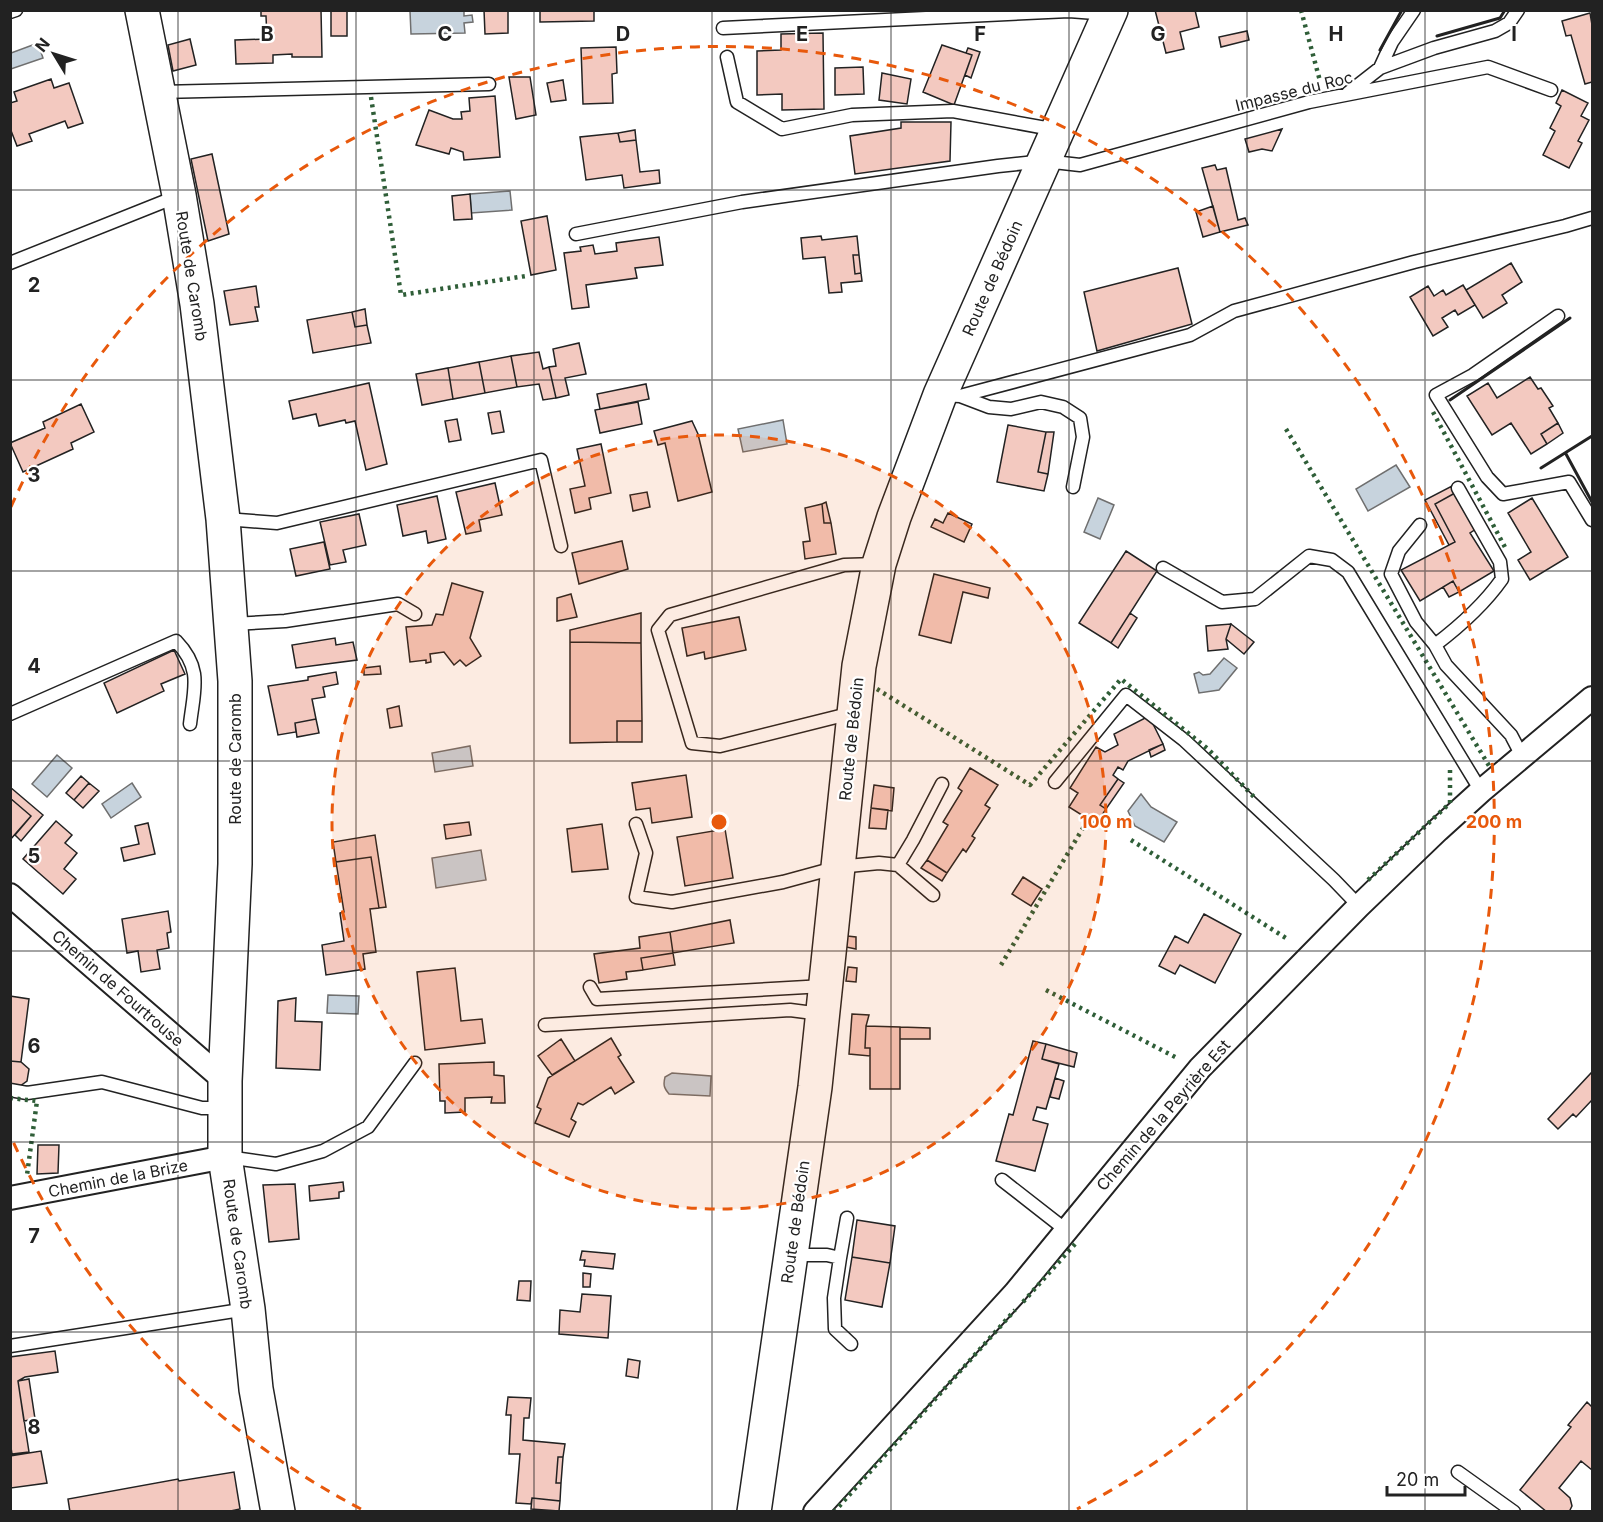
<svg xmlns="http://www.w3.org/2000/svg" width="1603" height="1522" viewBox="0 0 1603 1522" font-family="Inter,sans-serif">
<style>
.water{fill:#c7d3dd;stroke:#6f6f6f;stroke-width:1.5}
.building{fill:#f3c9c0;stroke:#222;stroke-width:1.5}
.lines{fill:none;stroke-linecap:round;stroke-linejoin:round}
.lane-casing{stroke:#222;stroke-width:15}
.street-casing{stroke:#222;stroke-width:26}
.secondary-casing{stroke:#222;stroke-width:36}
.lane{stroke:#fff;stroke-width:12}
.street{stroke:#fff;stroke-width:22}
.secondary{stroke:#fff;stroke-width:33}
.hedge{stroke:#2f5e38;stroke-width:4.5;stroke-dasharray:3 4.5;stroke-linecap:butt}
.wall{stroke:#222;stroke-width:3}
.grid{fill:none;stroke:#222;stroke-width:1.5;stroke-opacity:0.55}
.ring{fill:none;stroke:#e8590c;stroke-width:3;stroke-dasharray:10 8}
.labels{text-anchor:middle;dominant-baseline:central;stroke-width:4.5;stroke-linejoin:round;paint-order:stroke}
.street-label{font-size:16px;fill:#222;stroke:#fff}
.grid-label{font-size:20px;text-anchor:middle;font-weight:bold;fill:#222;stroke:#fff;stroke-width:4.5;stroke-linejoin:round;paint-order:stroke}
.centre{fill:#e8590c;stroke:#fff;stroke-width:3}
.ring-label{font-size:18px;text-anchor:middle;font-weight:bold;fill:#e8590c;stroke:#fff;stroke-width:4.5;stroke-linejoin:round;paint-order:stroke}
</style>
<rect width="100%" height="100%" fill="#fff"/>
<path class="water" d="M410 11H464V16L472 15 473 22 464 23 465 33 411 34Z
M38 43 43 58 11 69V53Z
M510 191 512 210 471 213 470 194Z
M783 420 787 444 743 452 738 429Z
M1396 465 1410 487 1368 511 1356 489Z
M1098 498 1114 505 1100 539 1084 532Z
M1224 658 1237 668 1219 690 1199 693 1194 674 1199 672 1203 675 1210 674Z
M470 746 473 766 435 772 432 753Z
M57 755 72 768 47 797 32 784Z
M132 783 141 797 111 818 102 804Z
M1141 794 1151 807 1177 822 1164 842 1135 826 1128 811Z
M481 850 486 880 436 888 432 858Z
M328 995 359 996 358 1014 327 1013Z
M672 1073 711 1076 710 1096 669 1094C664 1088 663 1085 665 1077Z"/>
<path class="building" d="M261 10H321L322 57H292V54L273 55V63L236 64 235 40 267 39 266 16H261Z
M331 10H347V36H331Z
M484 10H508V33L485 34Z
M540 10H594V21L540 22Z
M1155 10H1195L1199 27 1180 32 1184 49 1166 53Z
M1590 13 1592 25V82L1585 84 1571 35 1566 36 1562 21Z
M1247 31 1249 40 1221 47 1219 37Z
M823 33 824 109 782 110V94L757 95V51L781 50V34Z
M190 39 196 65 173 71 168 45Z
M942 45 972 55 954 105 923 92Z
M616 47 617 73 612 74 613 103 583 104 581 48Z
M968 48 980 52 971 78 965 75 972 55 966 53Z
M863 67 864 94 835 95V68Z
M882 73 911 79 907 104 879 100Z
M509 77H530L536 115 516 119Z
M51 79 54 88 69 83 83 123 68 128 65 121 29 134 32 141 17 146 10 128V103L17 101 14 92Z
M563 80 566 100 551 102 547 83Z
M1562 90 1588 103 1581 116 1589 120 1578 141 1582 143 1569 168 1543 155 1555 131 1550 128 1561 106 1556 103Z
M495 96 500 157 464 160 463 152 451 148 449 154 416 145 429 110 453 119H462L461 112 470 111 469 98Z
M901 122H951L950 161 855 174 850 136 901 128Z
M1282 129 1272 151 1262 149 1249 152 1245 139Z
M635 130 636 140 620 142 618 133Z
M618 133 620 142 636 140 640 172 659 170 660 183 624 188 622 175 586 180 580 137Z
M212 154 229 234 208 241 191 159Z
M1215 165 1217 170 1226 168 1238 220 1245 218 1248 225 1220 232 1202 168Z
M470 194 472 219 454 220 452 196Z
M1213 206 1220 232 1203 237 1196 212Z
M547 216 556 270 531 275 521 221Z
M821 236 822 240 857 236 859 255H853L855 274 861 273 862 281 841 283 842 292 829 293 825 257 803 259 801 238Z
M659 237 663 265 635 268 637 278 586 285 589 307 572 309 564 253 581 251 580 247 593 245 595 254 617 251 616 243Z
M853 255H859L861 273 855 274Z
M1511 263 1522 282 1502 295 1507 303 1483 318 1466 290Z
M1178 268 1192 324 1097 351 1084 292Z
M1463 285 1475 305 1458 315 1455 310 1442 318 1448 327 1433 336 1410 297 1428 286 1434 296 1443 290 1446 295Z
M256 286 259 307H255L258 321 230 325 224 291Z
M365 309 367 325 355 327 352 312Z
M352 312 355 327 367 325 371 343 313 353 307 320Z
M579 343 586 374 565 378 569 395 556 398 549 367 556 366 553 349Z
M539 352 543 369 549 367 556 398 543 400 539 384 517 387 511 356Z
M511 356 517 387 485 393 479 362Z
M479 362 485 393 453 399 448 368Z
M448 368 453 399 422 405 416 374Z
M1530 377 1538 389 1541 388 1553 406 1549 408 1558 423 1541 434 1547 444 1531 454 1511 423 1492 435 1467 396 1488 383 1497 398Z
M369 383 387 464 366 470 355 421 346 423 345 420 319 426 316 414 293 419 289 401Z
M646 384 649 399 600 409 597 394Z
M638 402 642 424 600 433 595 410Z
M81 404 94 432 71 443 73 449 23 472 10 443 45 428 43 422Z
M500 411 504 432 492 434 488 413Z
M457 419 461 440 449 442 445 421Z
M692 421 698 434 712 492 678 501 665 443 658 445 654 431Z
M1558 423 1563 433 1547 444 1541 434Z
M1008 425 1046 432 1038 472 1048 474 1044 491 997 482Z
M1046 432H1054L1048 474 1038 472Z
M601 444 611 493 589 498 591 509 575 513 570 489 585 486 577 449Z
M495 483 502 515 479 520 481 531 466 534 456 492Z
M1452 486 1455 493 1435 504 1455 542 1449 545 1425 500Z
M647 492 650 507 633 511 630 495Z
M1455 493 1476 529 1470 533 1494 571 1459 592 1453 581 1420 601 1401 570 1455 542 1435 504Z
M437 496 446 539 428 543 426 531 403 536 397 505Z
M1532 498 1568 557 1530 580 1518 560 1531 552 1508 513Z
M826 502 831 523H824L822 504Z
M822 504 824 523H831L836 554 805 559 803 542 810 541 805 508Z
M948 513 972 524 964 542 931 527 935 519 943 523Z
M359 514 366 545 343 550 346 562 330 565 320 522Z
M622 541 628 569 579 584 572 553Z
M324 542 330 569 296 576 290 549Z
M1126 551 1157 571 1111 643 1079 623Z
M934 574 990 588 988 598 963 592 951 643 919 635Z
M1453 581 1459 592 1449 597 1443 587Z
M452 583 483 592 470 638 481 656 466 666 460 660 454 665 444 652 430 654 431 662 426 663V660L410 662 406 627 432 625 436 614 443 615Z
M571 594 577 617 557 621V598Z
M641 613V643L570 642V630Z
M1130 613 1137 618 1118 648 1111 643Z
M739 617 746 650 705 659 704 652 687 656 682 628Z
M1231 624 1254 642 1244 654 1226 639Z
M1231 624 1226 639 1228 649 1208 651 1206 626Z
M335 638 336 645 353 642 357 660 296 668 292 645Z
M570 642 641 643 642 721H617V742L570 743Z
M174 650 185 674 161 684 164 691 117 713 104 683Z
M380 666 381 674 364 675V668Z
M336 672 338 684 323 687 325 697 312 699 316 719 295 723 296 732 278 735 268 686 308 680V677Z
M399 706 402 726 390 728 387 709Z
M1149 716 1163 744 1128 761 1123 770 1118 767 1113 775 1118 779 1100 805 1106 809 1096 824 1069 807 1078 793 1070 788 1096 747 1105 752 1118 745 1114 734Z
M316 719 319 733 297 737 295 723Z
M617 721H642V742H617Z
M1163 744 1165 750 1151 757 1149 750Z
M970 768 998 785 985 805 990 808 972 836 975 838 966 852 963 849 947 873 927 860 948 825 943 822 962 791 958 788Z
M686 775 692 817 652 823 650 808 636 810 632 783Z
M81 776 89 783 74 800 66 793Z
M1118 779 1124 783 1106 809 1100 805Z
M89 783 99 791 83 808 74 800Z
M874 785 894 788 892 811 871 808Z
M10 787 43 815 21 841 15 835 31 816 10 798Z
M10 798 31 816 10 840Z
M871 808 888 810 886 829 869 828Z
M56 821 72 835 65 843 77 853 64 869 76 879 63 894 23 859Z
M469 822 471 835 446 839 444 825Z
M148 823 155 854 124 861 121 848 139 844 135 826Z
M602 824 608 869 572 872 567 829Z
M725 829 733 878 685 886 677 837Z
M375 835 386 907 379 908 371 857 336 862 333 842Z
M371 857 379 908 370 909 376 952 363 954 365 969 326 975 322 945 344 941 340 913 344 912 336 862Z
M927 860 947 873 942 881 921 868Z
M1023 877 1042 889 1031 906 1012 894Z
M168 911 171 932 167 933 169 948 157 950 160 969 141 972 138 951 127 953 122 919Z
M1204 914 1241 934 1215 983 1180 965 1175 974 1159 966 1175 936 1188 943Z
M730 920 734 943 673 953 670 932Z
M670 932 673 953 641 958 643 970 626 972 627 979 599 983 594 954 640 948 639 937Z
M847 936 856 937V949L846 947Z
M673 953 675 965 643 970 641 958Z
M848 967 857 968 856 982 846 981Z
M455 968 461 1021 482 1019 485 1043 425 1050 417 972Z
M10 996 29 999 21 1062 10 1061Z
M296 998 295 1021 322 1022 320 1070 276 1068 278 1001Z
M852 1014 869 1015 866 1026 865 1048H870V1056L849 1054Z
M866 1026 900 1027V1089H870V1048H865Z
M900 1027 930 1028V1039H900Z
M611 1038 621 1055 618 1057 634 1082 615 1094 611 1087 583 1105 578 1103 571 1119 576 1122 569 1137 535 1123 541 1109 537 1107 548 1078Z
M561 1039 575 1061 552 1075 538 1056Z
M1033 1041 1046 1044 1042 1059 1059 1064 1046 1109 1037 1107 1033 1120 1048 1124 1035 1171 996 1161 1009 1114 1013 1115Z
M1046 1044 1077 1053 1074 1067 1042 1059Z
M10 1061 21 1062 29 1069 27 1081 20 1086 10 1084Z
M494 1062V1075L504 1076 505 1103H491L492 1097 465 1098V1112L445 1113V1101H440L439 1064Z
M1592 1072V1100L1576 1117 1573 1114 1558 1129 1548 1119Z
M1055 1078 1064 1081 1059 1099 1050 1097Z
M38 1145H59L58 1173 37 1174Z
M343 1182 344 1191 339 1192V1198L310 1201 309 1186Z
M295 1184 299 1239 269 1242 263 1185Z
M857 1220 895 1226 890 1263 852 1257Z
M582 1251 615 1254 613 1269 584 1266 585 1260H580Z
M852 1257 890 1263 882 1307 845 1300Z
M583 1273 591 1274 590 1287H583Z
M519 1281H531L530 1301 517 1300Z
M582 1294 611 1296 608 1338 559 1334 560 1310 580 1312Z
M55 1351 58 1372 25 1377 18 1381 29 1452 12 1454 10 1441V1357Z
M628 1359 640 1361 638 1378 626 1376Z
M29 1379 35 1419 24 1421 18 1381Z
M508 1397 531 1398 529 1418H524L523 1440 565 1444 563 1457H558L556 1483H561L560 1501 532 1498 531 1504 516 1503 520 1454H509L511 1415H506Z
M1587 1402 1592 1407V1470L1581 1461 1559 1488 1570 1498 1572 1506 1569 1512H1547L1520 1490 1571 1427 1568 1425Z
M41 1451 47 1483 11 1488 10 1456Z
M558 1457H563L561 1483H556Z
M234 1472 240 1509 226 1512H70L68 1499 178 1479 179 1481Z
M532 1498 560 1501 559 1511 531 1509Z"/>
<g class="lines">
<g class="lane-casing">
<path id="lane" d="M10 12 16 10
M723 28 1069 11 1108 14
M727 57 737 102 782 129 852 115 953 111 1057 130
M1380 68 1434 48 1495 31 1509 23 1518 10
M160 92 489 84
M1348 93 1380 68 1392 42 1414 10
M576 234 742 202 998 166 1045 161 1080 165 1309 102 1488 67 1551 90
M10 263 178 196
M1558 316 1473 375 1436 395 1487 477 1503 494 1569 482 1592 520
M941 395 960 396 1190 335 1234 311 1414 262 1565 226 1592 218
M960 396 989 407 1011 409 1041 402 1063 407 1080 418 1083 437 1073 487
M225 519 277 523 541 460 561 546
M1420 525 1399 551 1391 574 1416 622 1435 645 1446 665 1511 735 1522 756
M1163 568 1222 602 1255 599 1309 556 1332 560 1348 572 1481 791
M232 624 285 621 398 604 415 614
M1435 645C1460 626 1483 606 1502 579L1500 562 1458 488
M852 713 720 746 692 743 658 630 670 615 844 565 878 564
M10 714 176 641C203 669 194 689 190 724
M1055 782 1126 695 1184 740 1334 880 1359 906
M636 824 646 853 636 897 672 902 783 882 838 867 879 863 898 865 933 895
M898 865 913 840 942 784
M590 987 597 999 824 986
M545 1025 790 1010 821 1014
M10 1090 27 1093 102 1082 202 1108H224
M227 1157 276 1164 323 1151 368 1127 415 1063
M1002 1180 1066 1230
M791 1255H827L840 1258 834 1298 835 1329 851 1344
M840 1258 847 1218
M10 1346 247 1309
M1458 1472 1514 1512"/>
</g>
<g class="street-casing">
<path id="street" d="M10 895 225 1081
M10 1198 225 1157
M815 1512 1015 1293 1200 1068 1359 906 1438 830 1481 791 1592 698"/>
</g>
<g class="secondary-casing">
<path id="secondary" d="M142 10 179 195 197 304 223 519 235 681V864L225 1081V1157L248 1309 256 1389 278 1512
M754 1512 815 1087 859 666 879 564 894 517 940 395 1111 10"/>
</g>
<use href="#lane" class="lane"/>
<use href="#street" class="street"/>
<use href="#secondary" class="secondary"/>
<path class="hedge" d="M1301 10 1320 81
M371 97 401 295 526 276
M1433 412 1507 551
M1286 429 1491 769
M877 689 1030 785 1121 679 1208 749 1254 797
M1131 840 1289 940
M1368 880 1450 803V769
M1001 965 1086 823
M1046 990 1179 1059
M10 1098 37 1101 27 1175
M1023 1302 1075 1244
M834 1512 1015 1310"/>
<path class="wall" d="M1437 36 1500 18 1505 10
M1380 50 1402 10
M1450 400 1570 318
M1566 454 1592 502
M1541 468 1592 436"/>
</g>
<path class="grid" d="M178 10V1512M356 10V1512M534 10V1512M712 10V1512M891 10V1512M1069 10V1512M1247 10V1512M1425 10V1512M10 190H1592M10 380H1592M10 571H1592M10 761H1592M10 951H1592M10 1142H1592M10 1332H1592"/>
<circle cx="719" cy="822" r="387" fill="#e8590c" fill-opacity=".12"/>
<g class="ring">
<circle cx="719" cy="822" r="387"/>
<path d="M361 1509A775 775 0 0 1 11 1137M11 507A775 775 0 1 1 1077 1509"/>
</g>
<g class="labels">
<g class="street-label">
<text transform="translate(1294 91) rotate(-14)">Impasse du Roc</text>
<text transform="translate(192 276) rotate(81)">Route de Caromb</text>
<text transform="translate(992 278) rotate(-66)">Route de Bédoin</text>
<text transform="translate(851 739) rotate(-84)">Route de Bédoin</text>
<text transform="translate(235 759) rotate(-90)">Route de Caromb</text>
<text transform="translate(118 988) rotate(41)">Chemin de Fourtrouse</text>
<text transform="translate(1163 1115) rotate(-49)">Chemin de la Peyrière Est</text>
<text transform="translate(118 1178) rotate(-11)">Chemin de la Brize</text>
<text transform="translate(795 1222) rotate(-82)">Route de Bédoin</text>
<text transform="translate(238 1244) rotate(82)">Route de Caromb</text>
</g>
</g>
<g class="grid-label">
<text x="267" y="41">B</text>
<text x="445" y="41">C</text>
<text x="623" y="41">D</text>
<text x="802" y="41">E</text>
<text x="980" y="41">F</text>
<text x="1158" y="41">G</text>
<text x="1336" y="41">H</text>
<text x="1514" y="41">I</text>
<text x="34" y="292">2</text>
<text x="34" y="482">3</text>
<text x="34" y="673">4</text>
<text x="34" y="863">5</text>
<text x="34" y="1053">6</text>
<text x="34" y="1243">7</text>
<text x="34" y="1434">8</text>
</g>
<circle cx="719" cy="822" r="9" class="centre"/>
<g class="ring-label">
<text x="1106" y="828">100 m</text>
<text x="1494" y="828">200 m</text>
</g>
<rect width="1603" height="1522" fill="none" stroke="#222222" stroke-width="24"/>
<g transform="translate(54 54) rotate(308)" stroke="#ffffff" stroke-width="4.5" paint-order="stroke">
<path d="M0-4.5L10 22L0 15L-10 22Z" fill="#222222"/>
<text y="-9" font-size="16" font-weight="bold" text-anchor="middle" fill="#222222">N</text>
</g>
<path d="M1387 1486v9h78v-9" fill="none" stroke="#222222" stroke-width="3"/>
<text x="1396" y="1486" font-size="18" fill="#222222" stroke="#ffffff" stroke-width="4.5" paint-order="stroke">20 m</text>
</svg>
